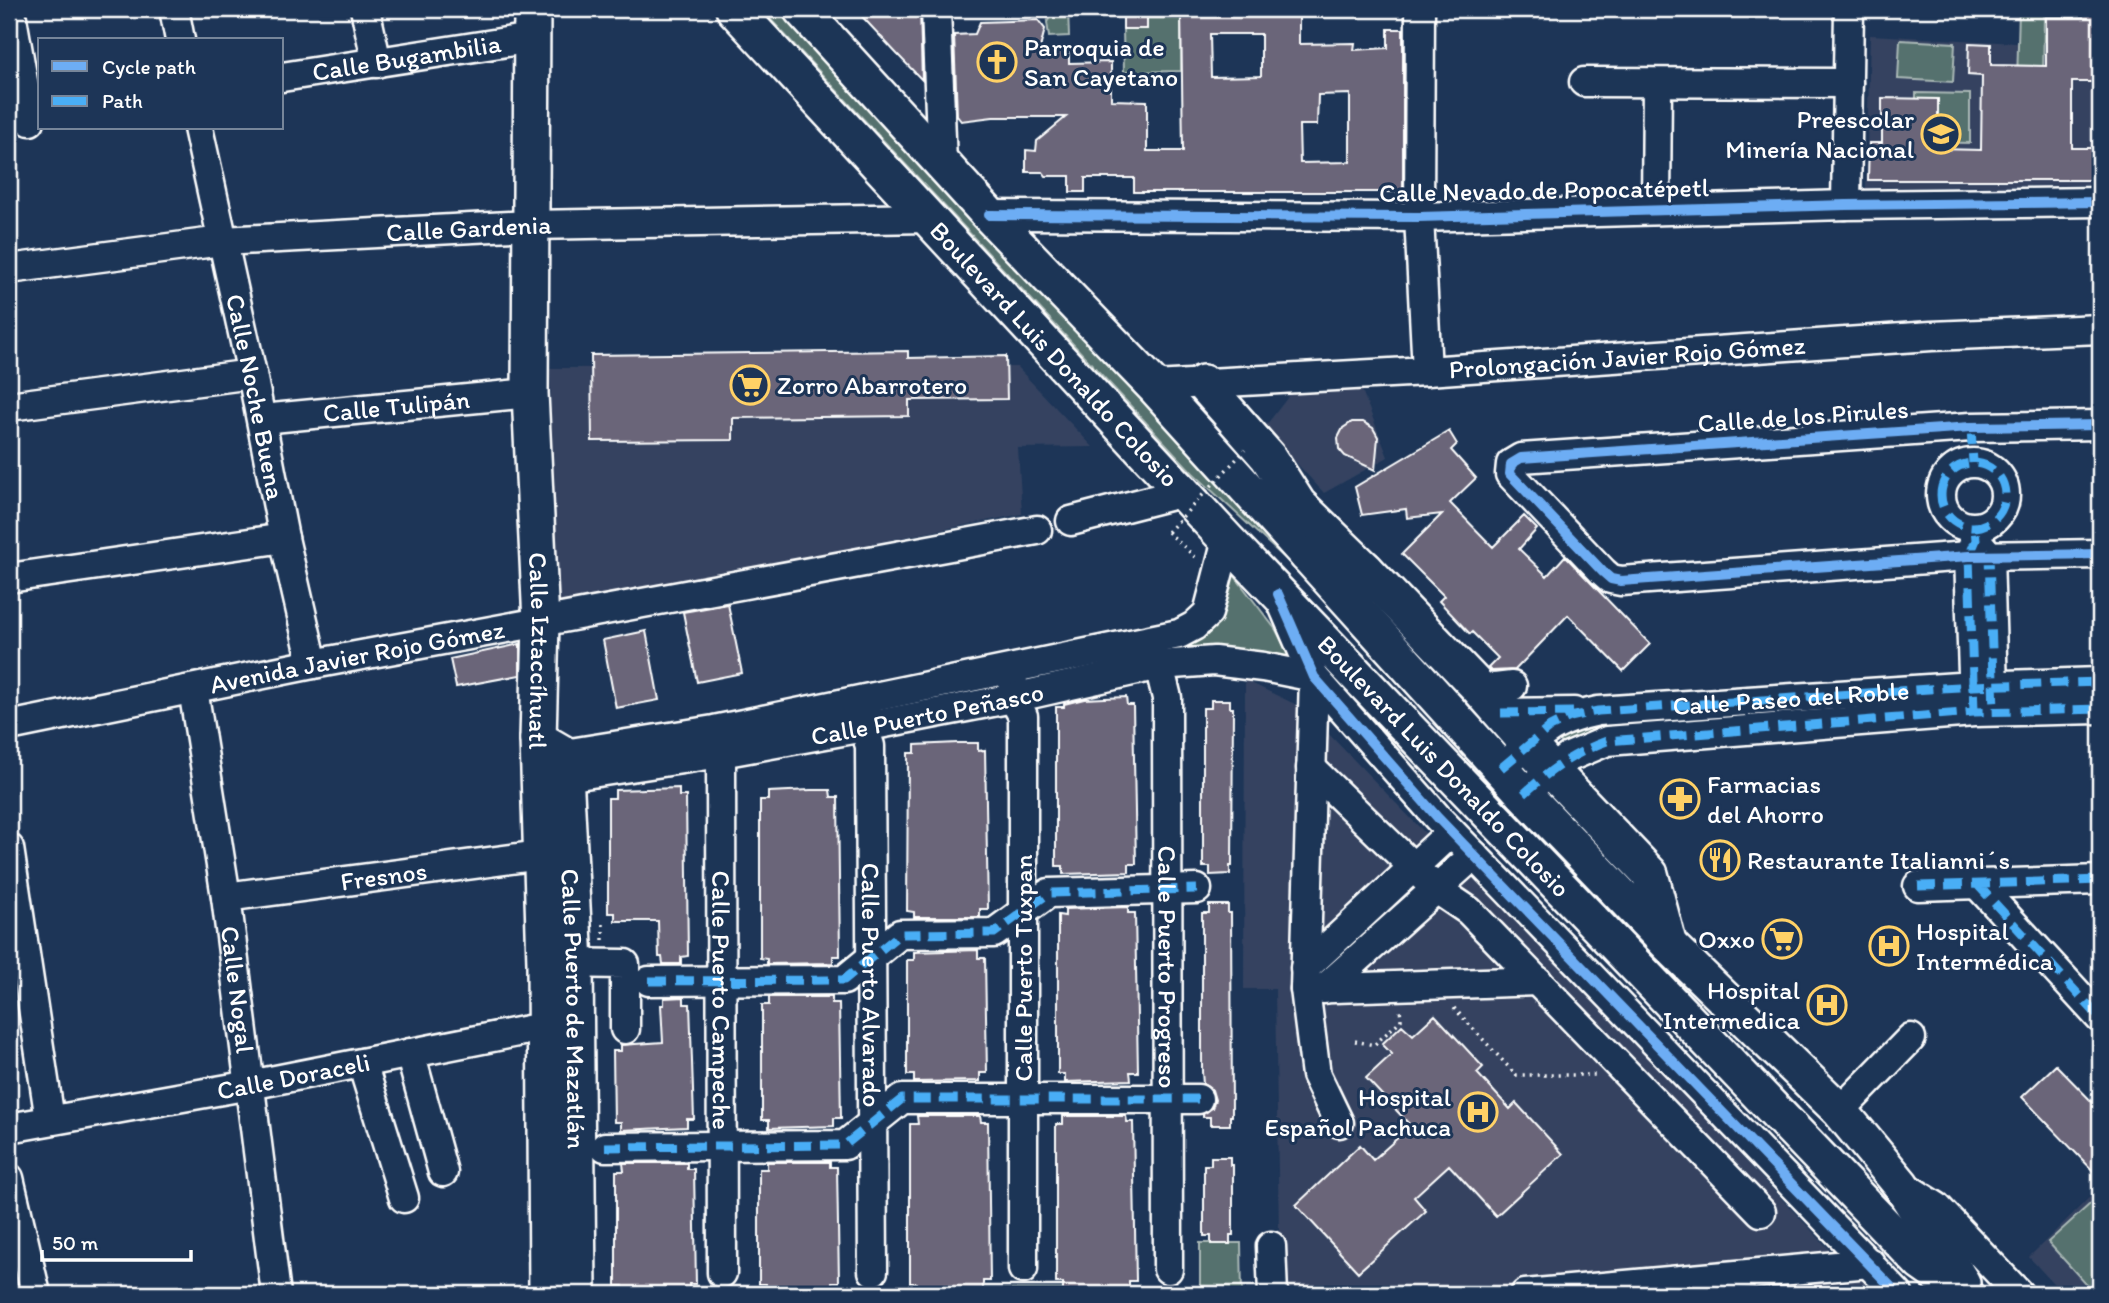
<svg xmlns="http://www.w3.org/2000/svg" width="2109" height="1303" viewBox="0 0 2109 1303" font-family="Itim,sans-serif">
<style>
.built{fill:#344361}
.green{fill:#55716e;stroke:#aab8b6;stroke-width:2}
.building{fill:#6a6579;stroke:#fff;stroke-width:2;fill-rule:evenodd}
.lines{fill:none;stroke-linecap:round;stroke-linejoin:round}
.minor-casing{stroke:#fff;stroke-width:33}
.major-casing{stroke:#fff;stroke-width:40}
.path{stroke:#fff;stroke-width:3.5;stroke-dasharray:2 5;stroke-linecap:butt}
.minor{stroke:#1d3557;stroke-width:28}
.major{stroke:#1d3557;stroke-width:35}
.path-bridge{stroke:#fff;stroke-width:3.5;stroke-dasharray:2 5;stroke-linecap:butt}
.quiet{stroke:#49aef6;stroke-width:9;stroke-dasharray:18 9;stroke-linecap:butt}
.cycleway-casing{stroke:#1d3557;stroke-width:15}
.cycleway{stroke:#6dadf4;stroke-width:10}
.labels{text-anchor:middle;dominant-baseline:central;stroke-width:6;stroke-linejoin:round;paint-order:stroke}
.poi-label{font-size:26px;fill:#fff;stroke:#1d3557;text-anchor:start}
.street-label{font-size:26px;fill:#fff;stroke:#1d3557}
</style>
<rect width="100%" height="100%" fill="#1d3557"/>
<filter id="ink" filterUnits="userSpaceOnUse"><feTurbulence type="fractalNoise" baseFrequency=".0143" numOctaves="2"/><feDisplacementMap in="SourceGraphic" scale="14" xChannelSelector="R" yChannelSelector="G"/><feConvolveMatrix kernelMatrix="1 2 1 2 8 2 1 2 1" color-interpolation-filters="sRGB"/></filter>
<g filter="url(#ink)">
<path class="built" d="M2019 9H2100V185L1866 188 1870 35 2017 43Z
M1017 367 1093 447 1018 448 1022 514 555 606 550 368Z
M1361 388 1388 457 1324 493 1264 428 1291 393Z
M1245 680 1303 708 1319 724 1463 872 1489 890 1832 1252 1570 1276 1850 1252 1901 1283 1912 1294H1280L1275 989H1244Z
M2100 1187V1294H2063L2029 1257Z"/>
<path class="green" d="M761 9H782L1323 591 1321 592 1193 473Z
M1041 9H1068L1069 36 1049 37 1047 22 1049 19Z
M1171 9H1181V71L1124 72 1123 29H1146L1147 18H1171Z
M2019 9H2083V15H2044L2043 84 2017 83Z
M1900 40 1955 43 1953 82 1898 79Z
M1916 93 1970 94V143L1923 142 1938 129V99H1916Z
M1233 574 1276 630 1294 665 1186 652 1184 644C1217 620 1223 613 1233 574Z
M1695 715V724L1565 747 1556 736 1573 727Z
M2100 1195V1294H2095L2048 1242Z
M1200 1243H1241L1242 1294H714V1289L1200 1290Z"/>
<path class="building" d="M855 9H920L922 80 898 55Z
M1123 9H1147V29H1123Z
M1181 9H1299V44L1355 43 1354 50 1388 48V29H1403V192H1134V178H1085V192H1070V176H1046L1043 172H1026V150L1036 151 1037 141 1066 117H993L961 121 957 116 954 35 975 34 980 22 1038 20 1045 29 1039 52 1069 51V63L1111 62V100L1147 101V151H1183ZM1210 34H1261V76L1211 77ZM1350 94V162L1300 163 1299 125H1317L1318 95Z
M2083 9H2100V82H2072V148H2100V180H1868L1869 143H1882V98L1938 99V149L1981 150 1982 76 1968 75 1969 43 1991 44V65L2046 66V17H2083Z
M908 351V358L1006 356 1007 399 909 400V416L733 418V440L592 441 591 355Z
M1352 422H1363L1373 428 1378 437 1375 470 1345 456 1339 449 1338 438 1343 428Z
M1449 431 1457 444 1451 450 1476 478 1450 503 1493 547 1524 516 1537 529 1519 549 1547 576 1565 556 1650 644 1623 671 1568 615 1515 670 1491 671 1488 668 1498 658 1472 632 1470 634 1439 601 1444 596 1402 554 1442 514 1407 518 1406 509 1362 515 1355 487Z
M728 604 742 673 697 682 683 612Z
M646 631 659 700 616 708 603 640Z
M520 644V675L456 687 450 659Z
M1126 697 1127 705H1133L1136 864H1129V872L1063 874V866H1056V707H1064V704L1084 699Z
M1211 700H1230V708H1233L1232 866H1230V874L1210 875V867H1203V708H1211Z
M958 743H978V751L985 750 988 909H980V917H914V912L907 911 908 753H915V745Z
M679 788V796H686L688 956 681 957V964H663L662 957H659L658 921H615V913H608V798H615V790Z
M811 790H830L831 797H838L840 956H833V963L767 964V959L760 958V800H768V792Z
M1209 905H1228V913H1231L1232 1116H1230V1125H1210V1117H1203V1114L1212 1108 1215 1100 1212 1090 1203 1084 1202 1072V913H1209Z
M1128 907V913H1135L1138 1072H1130L1131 1080 1065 1082V1074H1058V915L1065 916V909Z
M978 950V958H985L987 1073H980V1081L914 1082V1075H907V960H914V952Z
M684 997V1004H690L694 1119H687V1127L621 1130V1122H614L613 1051H621V1045L663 1042 661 1005H664V998Z
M769 997H832V1003H839L841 1118H834V1126L769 1128V1120H762V1005H769Z
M1435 1015 1483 1067 1477 1073 1510 1109 1516 1103 1563 1154 1496 1216 1449 1165 1414 1197 1426 1211 1358 1272 1296 1205 1360 1145 1373 1160 1411 1126 1366 1078 1392 1054 1382 1044 1402 1025 1413 1035Z
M2056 1065 2100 1110V1178L2022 1097Z
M917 1116H980L981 1122H988L990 1281H983V1289L917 1291V1283H910V1124H918Z
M1063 1116H1126L1127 1122H1133L1136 1281H1129V1289L1063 1291V1283H1056V1124H1063Z
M1211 1157H1230V1165H1233V1235H1230V1244H1211V1236H1204V1165H1211Z
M767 1162H830V1167H837L839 1282H832V1290L766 1292V1284H759V1169H767Z
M623 1163H687V1169H694L696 1284H689V1292L623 1294V1286H616V1171H624Z"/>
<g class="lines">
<g class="minor-casing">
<g id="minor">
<path d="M174 9 180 40"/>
<path d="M365 9 377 63"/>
<path d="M936 9 942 164"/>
<path d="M1420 9 1419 217 1427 371"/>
<path d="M12 18 30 121"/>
<path id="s1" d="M282 77 532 38"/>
<path d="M1584 82 1848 83"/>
<path id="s2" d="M198 128 252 374 284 538 313 664"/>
<path d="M1846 205 1849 9"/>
<path d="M1656 209 1657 83"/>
<path d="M989 215 1419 217 1846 205 2100 202"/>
<path id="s3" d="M9 269 222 241 530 225 929 218"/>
<path id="s4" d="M1154 386 1427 371 1931 336 2100 329"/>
<path d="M9 406 252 374"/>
<path id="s5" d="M262 419 530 393"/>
<path d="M2100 425 1971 427 1521 458 1511 464 1510 474 1603 572 1611 579 1621 581 1969 556 2100 554"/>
<circle cx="1973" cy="495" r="32"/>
<path d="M1071 521 1184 492"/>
<path d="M1978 542 1989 555 1993 690"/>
<path d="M9 578 284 538"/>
<path d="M1282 603 1314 677 1438 818 1898 1294"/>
<path id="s6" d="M1159 665 1167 698 1168 1269"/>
<path d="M1013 683V698L1023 716V1269"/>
<path d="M1478 687 1495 688 1512 686"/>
<path id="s7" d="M193 689 226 897 276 1294"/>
<path d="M1974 703 1969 556 1976 538"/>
<path id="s8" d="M864 708V727L870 746 873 1271"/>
<path d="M1501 713 1574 712"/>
<path id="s9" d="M9 726 313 664 1037 530"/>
<path id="s10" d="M716 737 721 753 722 1273"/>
<path d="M545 757 714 730 1179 634 1194 626 1208 613 1227 540"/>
<path id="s11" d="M1513 758C1545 731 1555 720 1598 711L1973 686 2100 682"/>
<path d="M1311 768 1435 888 1469 911 1761 1212"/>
<path id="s12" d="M546 780 721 753 864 727 1013 698 1159 665 1214 661 1263 667 1314 677 1305 989 1316 1075 1339 1123"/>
<path d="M1536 783 1569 757 1607 741 1974 712 2100 709"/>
<path d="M9 848 50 1120"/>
<path d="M1976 883 2100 1018"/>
<path d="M1918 886 2100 880"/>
<path id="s13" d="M226 897 541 855"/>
<path d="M555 963 625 964V1029"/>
<path d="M1305 968 1451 832"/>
<path d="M649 981 844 980 900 934 994 933 1049 893 1197 889"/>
<path d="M1305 989 1538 981"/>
<path d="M1324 989 1474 855"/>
<path d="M410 1053 443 1172"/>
<path d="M362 1063 404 1198"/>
<path d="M1840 1111 1911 1038"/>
<path id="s14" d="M9 1128 250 1085 563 1023"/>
<path d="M605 1147 845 1145 902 1099H1198"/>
<path d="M9 1178 36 1294"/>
<path d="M1904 1186 1937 1207 2019 1294"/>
<path d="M1271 1246 1273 1294"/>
<path d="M1525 1294 1870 1263"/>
</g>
</g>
<g class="major-casing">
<g id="major">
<path id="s15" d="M532 9 530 393 541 622 538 739 545 963 547 1294"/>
<path id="s16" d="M734 9 1227 540 1921 1263 1965 1294"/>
<path d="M801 9 989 215 1154 386 1524 794 1669 945 1840 1111 1901 1185 1962 1283"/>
<path d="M1203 383 1268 457 1298 504 1366 570"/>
<path d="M1307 555 1366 570 1478 687 1550 769 1650 874 1668 942"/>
<path id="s17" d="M538 739 564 754 575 963 578 1294"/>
</g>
</g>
<path class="path" d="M1168 532 1197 559
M603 924V940
M1454 1008 1516 1075H1596
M1355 1041 1374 1045 1401 1020 1400 1008"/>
<use href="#minor" class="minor"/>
<use href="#major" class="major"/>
<path class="path-bridge" d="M1168 532 1245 450"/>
<path class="quiet" d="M1971 427 1973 463
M1941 495a32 32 0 1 1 64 0a32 32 0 1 1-64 0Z
M1985 551 1989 555 1994 711
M1974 712 1969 556 1976 540 1975 527
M1501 713 1574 712
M1501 768 1550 727 1570 717 1598 711 1973 686 2100 682
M1524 794C1550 770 1573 753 1607 741L1974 712 2100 709
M1976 883 2100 1018
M1918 886 2100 880
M649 981 844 980 900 934 994 933 1049 893 1197 889
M605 1147 845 1145 902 1099H1198"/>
<g class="cycleway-casing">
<path id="cycleway" d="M989 215 1419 217 1846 205 2100 202
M2100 425 1971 427 1521 458 1511 464 1510 474 1603 572 1611 579 1621 581 1969 556 2100 554
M1278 594 1314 677 1438 818 1898 1294"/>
</g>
<use href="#cycleway" class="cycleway"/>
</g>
</g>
<defs>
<g id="church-ring" transform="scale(2.0125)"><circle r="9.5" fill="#1d3557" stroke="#ffd166" stroke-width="1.5"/><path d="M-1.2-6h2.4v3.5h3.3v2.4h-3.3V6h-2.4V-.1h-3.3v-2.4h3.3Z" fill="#ffd166"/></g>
<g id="school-ring" transform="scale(2.0125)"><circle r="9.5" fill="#1d3557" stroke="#ffd166" stroke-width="1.5"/><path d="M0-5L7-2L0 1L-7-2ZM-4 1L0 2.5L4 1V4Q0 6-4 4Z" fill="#ffd166"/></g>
<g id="supermarket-ring" transform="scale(2.0125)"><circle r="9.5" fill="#1d3557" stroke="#ffd166" stroke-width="1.5"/><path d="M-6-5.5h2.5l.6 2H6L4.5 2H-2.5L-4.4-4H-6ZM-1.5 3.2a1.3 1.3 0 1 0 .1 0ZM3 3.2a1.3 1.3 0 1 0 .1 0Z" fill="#ffd166"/></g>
<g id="pharmacy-ring" transform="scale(2.0125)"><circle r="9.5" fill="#1d3557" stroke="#ffd166" stroke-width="1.5"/><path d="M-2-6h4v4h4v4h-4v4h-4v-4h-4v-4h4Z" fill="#ffd166"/></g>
<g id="restaurant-ring" transform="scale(2.0125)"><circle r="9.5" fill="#1d3557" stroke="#ffd166" stroke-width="1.5"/><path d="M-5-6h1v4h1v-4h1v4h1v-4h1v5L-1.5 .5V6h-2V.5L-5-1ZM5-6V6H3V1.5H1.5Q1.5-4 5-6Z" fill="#ffd166"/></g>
<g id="hospital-ring" transform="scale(2.0125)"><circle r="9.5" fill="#1d3557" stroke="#ffd166" stroke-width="1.5"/><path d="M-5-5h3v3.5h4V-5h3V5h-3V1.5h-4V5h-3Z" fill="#ffd166"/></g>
</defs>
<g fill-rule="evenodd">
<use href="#church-ring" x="997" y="62"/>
<use href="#school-ring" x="1941" y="134"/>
<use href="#supermarket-ring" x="750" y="385"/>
<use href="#pharmacy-ring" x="1680" y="799"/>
<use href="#restaurant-ring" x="1720" y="860"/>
<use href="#supermarket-ring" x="1782" y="939"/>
<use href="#hospital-ring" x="1889" y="946"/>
<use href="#hospital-ring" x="1827" y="1005"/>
<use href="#hospital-ring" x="1478" y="1112"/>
</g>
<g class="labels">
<g class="poi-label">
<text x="1024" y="47">Parroquia de<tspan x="1024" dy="30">San Cayetano</tspan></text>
<text x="1914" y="119" text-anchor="end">Preescolar<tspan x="1914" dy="30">Minería Nacional</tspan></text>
<text x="777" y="385">Zorro Abarrotero</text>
<text x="1707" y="784">Farmacias<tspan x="1707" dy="30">del Ahorro</tspan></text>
<text x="1747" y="860">Restaurante Italianni´s</text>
<text x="1916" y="931">Hospital<tspan x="1916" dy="30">Intermédica</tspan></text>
<text x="1755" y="939" text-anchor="end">Oxxo</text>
<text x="1800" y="990" text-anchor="end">Hospital<tspan x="1800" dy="30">Intermedica</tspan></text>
<text x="1451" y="1097" text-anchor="end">Hospital<tspan x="1451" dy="30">Español Pachuca</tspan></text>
</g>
<g class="street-label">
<text stroke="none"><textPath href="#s1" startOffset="126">Calle Bugambilia</textPath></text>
<text transform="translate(1544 190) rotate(-1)">Calle Nevado de Popocatépetl</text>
<text stroke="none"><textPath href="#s3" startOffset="462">Calle Gardenia</textPath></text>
<text stroke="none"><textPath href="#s16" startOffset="471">Boulevard Luis Donaldo Colosio</textPath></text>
<text stroke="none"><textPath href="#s4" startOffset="474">Prolongación Javier Rojo Gómez</textPath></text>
<text stroke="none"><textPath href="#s2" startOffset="275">Calle Noche Buena</textPath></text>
<text stroke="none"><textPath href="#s5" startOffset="135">Calle Tulipán</textPath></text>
<text transform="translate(1803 416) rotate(-4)">Calle de los Pirules</text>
<text stroke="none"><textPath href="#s15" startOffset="642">Calle Iztaccíhuatl</textPath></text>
<text stroke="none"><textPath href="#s9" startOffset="355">Avenida Javier Rojo Gómez</textPath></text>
<text stroke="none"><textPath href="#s11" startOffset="292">Calle Paseo del Roble</textPath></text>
<text stroke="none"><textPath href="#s12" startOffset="387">Calle Puerto Peñasco</textPath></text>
<text stroke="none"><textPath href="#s16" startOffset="1038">Boulevard Luis Donaldo Colosio</textPath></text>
<text stroke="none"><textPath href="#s13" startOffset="159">Fresnos</textPath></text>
<text stroke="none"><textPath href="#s6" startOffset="303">Calle Puerto Progreso</textPath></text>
<text transform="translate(1023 968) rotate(-90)">Calle Puerto Tuxpan</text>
<text stroke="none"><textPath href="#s8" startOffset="278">Calle Puerto Alvarado</textPath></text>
<text stroke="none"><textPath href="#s7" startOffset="304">Calle Nogal</textPath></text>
<text stroke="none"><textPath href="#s10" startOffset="264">Calle Puerto Campeche</textPath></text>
<text stroke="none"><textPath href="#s17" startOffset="285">Calle Puerto de Mazatlán</textPath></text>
<text stroke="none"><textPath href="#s14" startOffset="289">Calle Doraceli</textPath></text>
</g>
</g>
<rect width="2109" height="1303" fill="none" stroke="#1d3557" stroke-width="35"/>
<rect x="18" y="18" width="2074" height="1268" fill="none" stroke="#fff" stroke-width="2.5" filter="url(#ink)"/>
<rect x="38" y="38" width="245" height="91" fill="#1d3557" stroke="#77869a" stroke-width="2"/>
<rect x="52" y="61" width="35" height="10" fill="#6dadf4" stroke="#77869a" stroke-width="2"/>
<text x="102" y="74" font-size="21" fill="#ffffff">Cycle path</text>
<rect x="52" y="96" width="35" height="10" fill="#49aef6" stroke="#77869a" stroke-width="2"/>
<text x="102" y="108" font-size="21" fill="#ffffff">Path</text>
<path d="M42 1250v10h149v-10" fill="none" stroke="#ffffff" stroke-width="3.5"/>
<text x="52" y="1250" font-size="21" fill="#ffffff" stroke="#1d3557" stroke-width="5" paint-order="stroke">50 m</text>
</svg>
